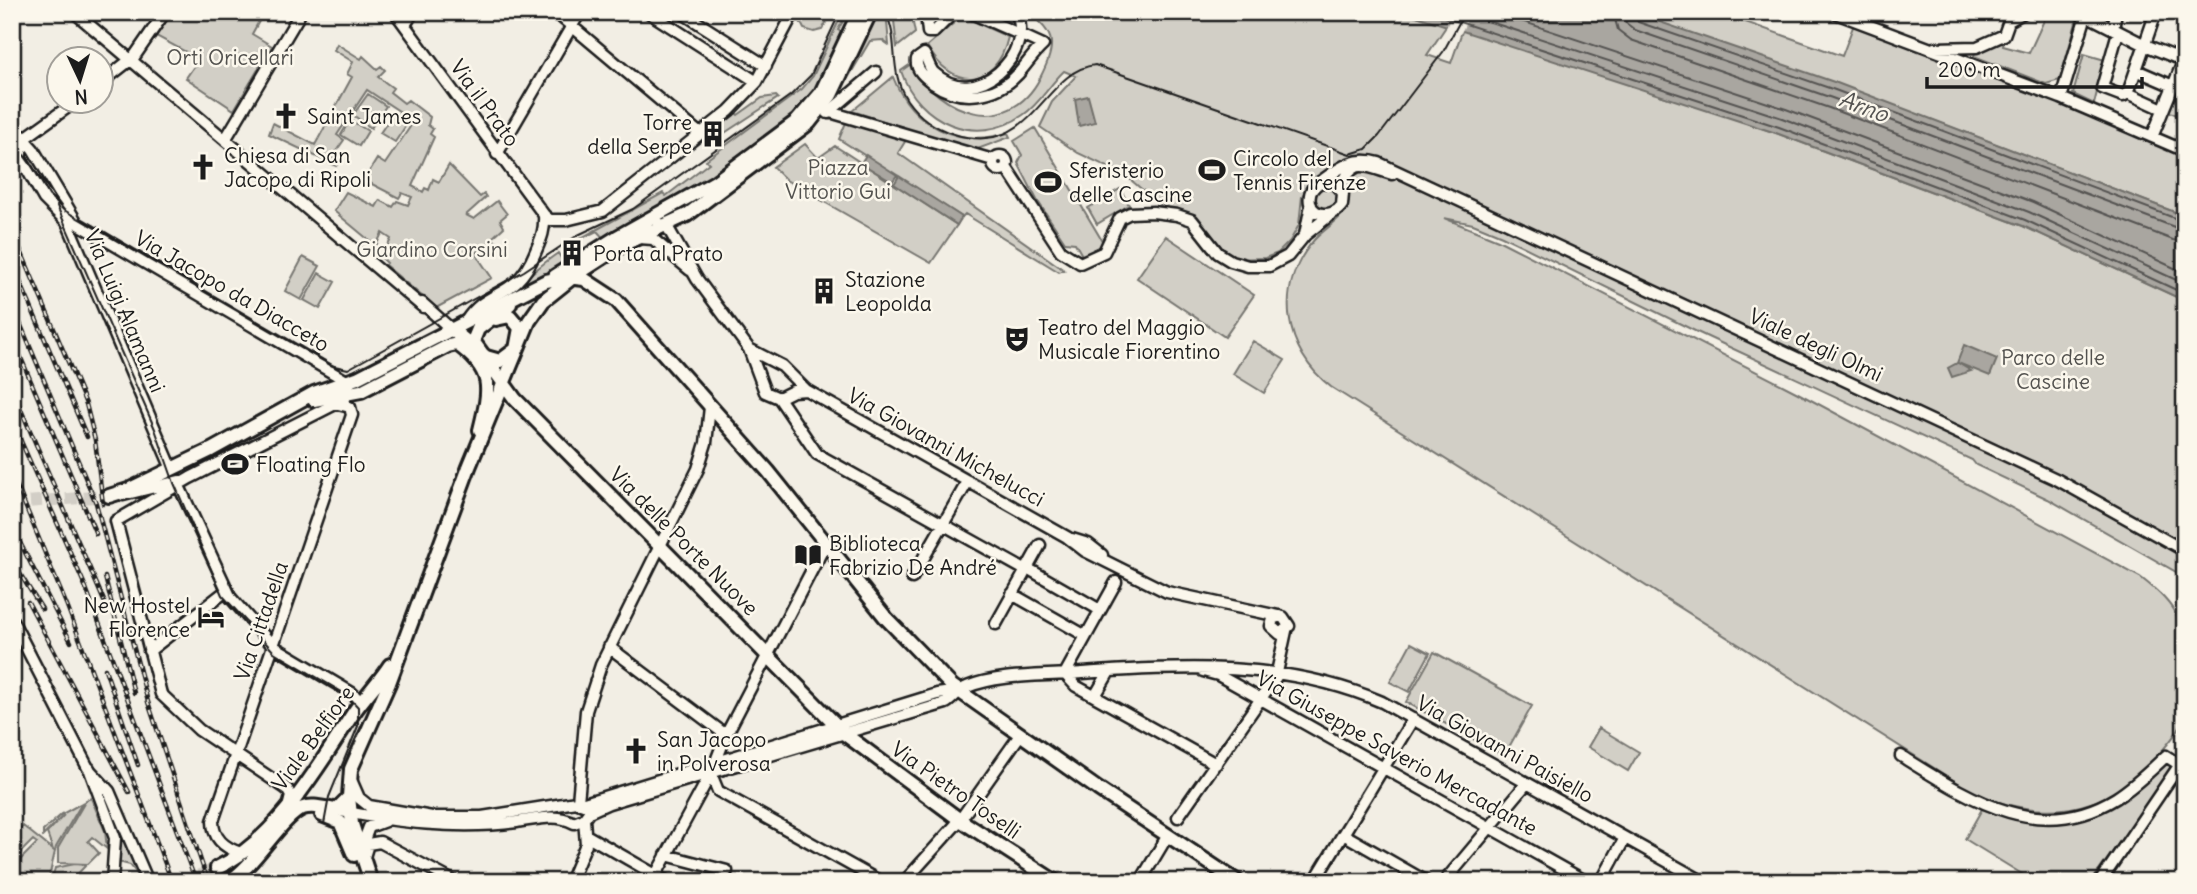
<svg xmlns="http://www.w3.org/2000/svg" width="2197" height="894" viewBox="0 0 2197 894" font-family="Delius,sans-serif">
<style>
.green{fill:#d2cfc6;stroke:#777671;stroke-width:2}
.water{fill:#a9a6a0;stroke:#716f6b;stroke-width:2}
.pier{fill:#f2eee4}
.lines{fill:none;stroke-linecap:round;stroke-linejoin:round}
.shore{stroke:#545351;stroke-width:2}
.major-tunnel{stroke:#d2cec6;stroke-width:12;stroke-dasharray:12 6;stroke-linecap:butt}
.minor-casing{stroke:#1c1c1c;stroke-width:15}
.major-casing{stroke:#1c1c1c;stroke-width:18}
.minor{stroke:#fbf7ec;stroke-width:10}
.major{stroke:#fbf7ec;stroke-width:12}
.tram{stroke:#1c1c1c;stroke-width:2}
.rail-casing{stroke:#1c1c1c;stroke-width:4.5}
.rail{stroke:#fbf7ec;stroke-width:2;stroke-dasharray:5;stroke-linecap:butt}
.labels{text-anchor:middle;dominant-baseline:central;stroke-width:5;stroke-linejoin:round;paint-order:stroke}
.park-label{font-size:21px;fill:#53524f;stroke:#fbf7ec}
.street-label{font-size:21px;fill:#1c1c1c;stroke:#fbf7ec}
.poi-label{font-size:21px;fill:#1c1c1c;stroke:#fbf7ec;text-anchor:start}
.water-label{font-size:23px;font-style:italic;fill:#545351;stroke:#fbf7ec}
</style>
<rect width="100%" height="100%" fill="#f2eee4"/>
<filter id="ink" filterUnits="userSpaceOnUse"><feTurbulence type="fractalNoise" baseFrequency=".0143" numOctaves="2"/><feDisplacementMap in="SourceGraphic" scale="14" xChannelSelector="R" yChannelSelector="G"/><feConvolveMatrix kernelMatrix="1 2 1 2 8 2 1 2 1" color-interpolation-filters="sRGB"/></filter>
<g filter="url(#ink)">
<path class="green" d="M172 12H264L252 34 272 46 234 110 186 78 199 59 156 36Z
M802 12H832L822 30 814 32 804 29 799 19Z
M848 12 838 30 844 33 815 91 788 121 717 175 605 240 597 231 574 242 663 193 666 196 709 163 706 160 802 89 813 76 842 14Z
M867 12H882L887 22 889 45 882 40 870 41 835 100 875 17Z
M893 12 911 13 915 33 897 47Z
M1028 12H1404L1447 25 1427 55 1451 63 1464 26 1776 133 2023 226 2185 301V577L2048 499 1976 465 1972 460 1697 332 1502 236 1473 224 1444 218 1498 240 1796 392 2140 577C2180 608 2185 623 2185 672 2185 685 2188 702 2185 715 2181 730 2165 747 2155 759 2105 816 2039 822 1972 792L1331 387C1284 350 1273 288 1314 240 1325 228 1340 221 1348 206 1354 184 1336 170 1316 177L1302 196 1299 225 1290 241 1278 253 1265 258 1235 259 1222 251 1193 215 1165 209 1125 175 1078 153 1040 127 1052 102 1076 76 1064 71C1049 85 1040 104 1023 115 976 148 918 122 901 71L911 64C940 114 1008 139 1040 78 1045 68 1052 54 1051 42 1050 30 1037 20 1028 12Z
M1631 12H1717L1842 56 1854 24 2024 88 2185 155V216L1935 121Z
M2038 12H2079L2060 80 2046 84 1974 56 1977 47 2005 35 2003 46 2029 53 2046 16Z
M962 16 1008 37C996 90 951 90 927 46Z
M337 44 361 59 363 56 377 69 381 66 385 70 378 77 393 88 390 92 404 103 408 100 430 117 428 125 433 129 430 134 434 137 412 186 423 192 425 188 429 190 433 179 439 182 449 165 480 197 484 194 486 197 466 215 474 219 497 201 507 214 500 220 504 227 492 238 497 243 475 253 492 278 436 308 385 265 387 263 382 258 391 239 382 233 376 246 334 211 346 192 376 207 380 200 393 207 397 201 408 205 412 197 402 193 399 198 364 180 377 159 385 164 414 121 367 90 337 135 344 140 332 157 339 162 336 166 269 134 273 123 315 145 352 77 347 74 353 62 334 50Z
M2084 54 2105 60 2094 104 2073 94Z
M2185 67V118L2167 111Z
M893 77C912 126 958 148 1008 133L1010 137 975 150 852 111Z
M368 94 386 106 371 128 353 115Z
M776 96 778 98 723 134 716 127 734 111 738 115 762 98Z
M394 112 409 121 395 142 380 133Z
M350 120 368 131 359 146 341 135Z
M847 120 906 140 898 153 1064 270 1059 272 965 214 962 217 839 139Z
M1035 128 1104 244 1083 257 1075 243 1065 242 1037 200 1018 163 1022 155 1014 141Z
M805 144 818 158 835 146 957 225 931 263 786 180 773 167Z
M1315 199a12 12 0 1 1 24 0a12 12 0 1 1-24 0Z
M1120 189 1129 205 1097 224 1088 208Z
M1166 236 1254 295 1225 337 1137 278Z
M558 253 566 266 502 297C522 283 537 267 558 253Z
M303 257 320 266 301 300 285 291Z
M319 273 335 282 320 309 304 300Z
M1253 341 1285 360 1264 393 1233 374Z
M1411 643 1430 653 1409 692 1390 682Z
M1434 652 1532 706 1504 756 1406 702Z
M1599 728 1639 752 1628 771 1588 747Z
M2168 759 2175 764 2091 882H2035L1965 839 1982 809C2063 837 2110 817 2168 759Z
M91 798 105 831 107 849 92 837 88 841 99 853 88 864 58 863V848L86 800Z
M107 798 144 879 142 880 130 865 118 862 120 840Z
M82 803 56 847 48 882H12V868L37 843 33 840 12 861V834L23 826 53 850 47 833 64 815 43 836V831L62 814Z
M75 864 86 865 70 882H51L55 868Z"/>
<path class="water" d="M1404 12H1631L1837 83 2185 216V301L2023 226 1776 133Z
M1088 96 1095 122 1079 126 1075 99Z
M866 155 897 175 892 182 861 163Z
M899 176 962 217 957 225 894 184Z
M1964 345 1997 359 1990 376 1958 363 1971 371 1952 377 1948 368 1957 363Z"/>
<path class="pier" d="M1453 12H1471L1461 33 1446 28Z"/>
<g class="lines">
<path class="shore" d="M1429 12 1779 127 2025 220 2185 294
M1460 12 1782 118 2029 212 2185 284
M1494 12 1786 109 2033 202 2185 273
M1613 12 1618 30 1631 40 1829 108 2173 240 2185 242
M1624 12 1626 23 1635 30 1832 98 2185 231
M1633 12 1638 22 1835 90 2185 222"/>
<path class="major-tunnel" d="M12 503 109 496
M182 882 217 868"/>
<g class="minor-casing">
<path id="minor" d="M74 12 423 307
M395 12 544 215 550 220H566L603 211 729 111 757 82 794 12
M555 12 699 133
M648 12 757 82
M681 12 766 66
M938 12 927 23 928 32H934L954 12
M969 12 1019 34 1043 45C1033 54 1027 64 1018 74 997 97 960 102 934 84 926 78 915 70 917 59L924 54C928 60 929 68 934 73 976 112 1036 53 1016 12
M1833 12 2061 98 2185 151
M2086 15 2145 45 2185 61
M405 25 413 12
M2113 29 2116 12
M2118 32 2102 88 2123 96 2128 93 2163 109
M1935 48 1977 47 2004 35 2009 21 2024 12
M2136 70 2173 86
M102 82 134 57 165 12
M2128 93 2156 12
M2061 98 2087 12
M830 112 993 160
M828 113 876 72
M12 126 33 149 77 223 350 383
M2152 137 2185 57
M25 138 20 157 44 199 67 222 172 469
M25 138 75 102
M225 140 301 12
M497 154 580 12
M993 163a7 7 0 1 1 14 0a7 7 0 1 1-14 0Z
M1006 167 1061 251 1080 263 1104 252 1120 218 1130 213 1153 212 1177 215 1192 220 1218 253 1231 261 1248 266H1269L1288 256 1305 235 1330 215
M1321 182 1334 183 1343 193 1342 205C1332 220 1306 216 1310 195 1311 187 1318 184 1324 179 1342 166 1356 156 1379 163L2058 480 2185 551
M1341 188C1353 156 1365 166 1392 174
M659 223 668 228 697 279 749 349 765 392 779 398 793 391 806 390
M1305 235 1311 205
M639 238 653 239 690 270
M422 303 451 329
M466 321C488 287 515 301 535 253 541 239 545 231 544 215
M749 349 782 366 806 390 1067 537 1085 551 1167 592 1283 617 1289 626 1280 634 1271 626 1273 619 1280 616
M779 398 817 454 1025 570
M179 486 231 598 273 646 352 693 359 700V706
M123 495 179 481
M1072 539 1088 544 1102 555
M826 543 726 735 711 774 718 791 881 882
M1027 568 1100 610
M912 578 968 481
M1012 594 1086 636
M12 620 88 768 109 791 148 882
M996 624 1040 545
M609 647 726 735
M149 651 226 591
M1203 671 1218 675 1587 882
M1065 674 1076 686 1216 764
M1065 674 1116 582
M1095 696 1109 672
M1901 756C1967 797 2038 846 2116 798 2135 786 2150 771 2166 756L2180 765
M89 768 115 838 112 882
M352 782 359 798 369 806 432 817H482L576 802 583 805
M578 802 586 711 601 665 698 469 706 443 710 407
M289 804 291 796 287 789 199 730 161 694 116 521 190 478 345 399
M581 804 937 694 959 691
M336 810C396 822 456 830 517 822 538 819 556 813 574 823L584 819
M1178 817 1276 677 1286 631
M1343 834 1427 882
M586 835 668 882
M361 848 369 827 385 821
M241 853C225 848 213 839 213 821L352 415 350 407 334 403
M666 855 727 871
M364 857 368 844 380 842 455 882
M570 882 586 844 584 819 589 812 609 803 946 703C954 698 958 690 967 687 997 675 1035 676 1067 674 1175 667 1280 658 1382 702L1704 882
M652 882 710 775
M904 882 960 820 1020 735
M1140 882 1168 835
M1314 882 1413 719
M1444 882 1527 783
M1601 882 1625 838
M2100 882 2185 757"/>
</g>
<g class="major-casing">
<path id="major" d="M555 276 617 237 715 182 797 121 821 93 859 12
M510 304 478 329 473 341 515 399 846 735 960 820 1056 882
M451 329 486 357 500 361 516 349 520 328 510 316 496 319
M314 400 361 391 448 346 457 344C495 371 490 389 480 430
M109 496 128 490 211 450 314 393 357 378 546 281 567 277 584 279 616 300 768 471 886 618 952 686 1098 789 1238 882
M322 815 340 822 354 855
M217 868C277 840 319 765 354 712 365 696 379 682 390 665
M228 882C255 866 282 816 303 808 313 804 326 809 336 810L349 797
M371 882 352 824 349 797 351 769 389 683 469 467 529 321 543 301 573 277 624 244 687 215 809 123 831 95 870 13"/>
</g>
<use href="#minor" class="minor"/>
<use href="#major" class="major"/>
<path class="tram" d="M885 12C900 38 888 71 907 100 918 116 935 128 954 134 1034 159 1042 71 1095 65L1350 154 1366 149 1379 136 1443 52 1465 12
M12 139 64 210 330 365 348 369 524 271 578 235 633 209 791 95 811 75 840 12
M57 206 155 429 174 483 222 595 274 652 347 695 358 707V726L329 797 324 824"/>
<g class="rail-casing">
<path id="rail" d="M12 230 86 404 95 440 103 504
M12 263 87 437
M12 304 96 503 148 702 208 882
M12 337 96 534
M12 389 104 601
M12 421 86 588 196 882
M12 474 67 606 172 882
M12 527 71 642
M12 561 42 609
M105 577 134 693
M28 602 129 792
M105 669 138 765"/>
</g>
<use href="#rail" class="rail"/>
</g>
</g>
<defs>
<g id="church-bare" transform="scale(2.1)"><path d="M-1.2-6h2.4v3.5h3.3v2.4h-3.3V6h-2.4V-.1h-3.3v-2.4h3.3Z" fill="#1c1c1c" stroke="#fbf7ec" stroke-width="2.5" paint-order="stroke"/></g>
<g id="building-bare" transform="scale(2.1)"><path d="M-4-6H4V6H1V3H-1V6H-4ZM-2.5-4.3h1.7v1.8h-1.7ZM.8-4.3h1.7v1.8H.8ZM-2.5-1h1.7V.8h-1.7ZM.8-1h1.7V.8H.8Z" fill="#1c1c1c" stroke="#fbf7ec" stroke-width="2.5" paint-order="stroke"/></g>
<g id="stadium-bare" transform="scale(2.1)"><path d="M0-5a6.5 5 0 1 0 0 10a6.5 5 0 1 0 0-10ZM-3.5-1.8h7v3.6h-7Z" fill="#1c1c1c" stroke="#fbf7ec" stroke-width="2.5" paint-order="stroke"/></g>
<g id="theatre-bare" transform="scale(2.1)"><path d="M-5-5.5Q0-4 5-5.5V0Q5 5 0 6Q-5 5-5 0ZM-3.3-2.5H-1v1.5H-3.3ZM1-2.5H3.3v1.5H1ZM-2.8 1Q0 5.5 2.8 1Z" fill="#1c1c1c" stroke="#fbf7ec" stroke-width="2.5" paint-order="stroke"/></g>
<g id="library-bare" transform="scale(2.1)"><path d="M-6-4Q-3-5.5-.7-3.5V5Q-3 3-6 4ZM6-4Q3-5.5 .7-3.5V5Q3 3 6 4Z" fill="#1c1c1c" stroke="#fbf7ec" stroke-width="2.5" paint-order="stroke"/></g>
<g id="hotel-bare" transform="scale(2.1)"><path d="M-6-4.5h1.5V1H6V5H4.5V3h-9V5H-6ZM-4 0a1.8 1.8 0 1 1 3.6 0ZM.5 0V-2.5h3Q6-2.5 6 0Z" fill="#1c1c1c" stroke="#fbf7ec" stroke-width="2.5" paint-order="stroke"/></g>
</defs>
<g fill-rule="evenodd">
<use href="#church-bare" x="286" y="116"/>
<use href="#building-bare" x="713" y="134"/>
<use href="#church-bare" x="203" y="167"/>
<use href="#stadium-bare" x="1212" y="170"/>
<use href="#stadium-bare" x="1048" y="182"/>
<use href="#building-bare" x="572" y="253"/>
<use href="#building-bare" x="824" y="291"/>
<use href="#theatre-bare" x="1017" y="339"/>
<use href="#stadium-bare" x="235" y="464"/>
<use href="#library-bare" x="808" y="555"/>
<use href="#hotel-bare" x="211" y="617"/>
<use href="#church-bare" x="636" y="751"/>
</g>
<g class="labels">
<g class="park-label">
<text x="230" y="57">Orti Oricellari</text>
<text x="838" y="167">Piazza<tspan x="838" dy="24">Vittorio Gui</tspan></text>
<text x="432" y="249">Giardino Corsini</text>
<text x="2053" y="357">Parco delle<tspan x="2053" dy="24">Cascine</tspan></text>
</g>
<g class="street-label">
<text transform="translate(485 103) rotate(54)">Via il Prato</text>
<text transform="translate(232 291) rotate(30)">Via Jacopo da Diacceto</text>
<text transform="translate(125 311) rotate(67)">Via Luigi Alamanni</text>
<text transform="translate(1816 345) rotate(25)">Viale degli Olmi</text>
<text transform="translate(946 447) rotate(29)">Via Giovanni Michelucci</text>
<text transform="translate(684 541) rotate(45)">Via delle Porte Nuove</text>
<text transform="translate(261 621) rotate(-71)">Via Cittadella</text>
<text transform="translate(313 738) rotate(-54)">Viale Belfiore</text>
<text transform="translate(1505 749) rotate(29)">Via Giovanni Paisiello</text>
<text transform="translate(1397 753) rotate(29)">Via Giuseppe Saverio Mercadante</text>
<text transform="translate(956 790) rotate(35)">Via Pietro Toselli</text>
</g>
<g class="poi-label">
<text x="307" y="116">Saint James</text>
<text x="692" y="122" text-anchor="end">Torre<tspan x="692" dy="24">della Serpe</tspan></text>
<text x="224" y="155">Chiesa di San<tspan x="224" dy="24">Jacopo di Ripoli</tspan></text>
<text x="1233" y="158">Circolo del<tspan x="1233" dy="24">Tennis Firenze</tspan></text>
<text x="1069" y="170">Sferisterio<tspan x="1069" dy="24">delle Cascine</tspan></text>
<text x="593" y="253">Porta al Prato</text>
<text x="845" y="279">Stazione<tspan x="845" dy="24">Leopolda</tspan></text>
<text x="1038" y="327">Teatro del Maggio<tspan x="1038" dy="24">Musicale Fiorentino</tspan></text>
<text x="256" y="464">Floating Flo</text>
<text x="829" y="543">Biblioteca<tspan x="829" dy="24">Fabrizio De André</tspan></text>
<text x="190" y="605" text-anchor="end">New Hostel<tspan x="190" dy="24">Florence</tspan></text>
<text x="657" y="739">San Jacopo<tspan x="657" dy="24">in Polverosa</tspan></text>
</g>
<g class="water-label">
<text transform="translate(1864 106) rotate(20)">Arno</text>
</g>
</g>
<rect width="2197" height="894" fill="none" stroke="#fbf7ec" stroke-width="42"/>
<rect x="21" y="21" width="2155" height="852" fill="none" stroke="#1c1c1c" stroke-width="2.5" filter="url(#ink)"/>
<g transform="translate(80 80) rotate(176)"><circle r="33" fill="#fbf7ec" stroke="#a29f99" stroke-width="2"/>
<path d="M0-5L12 26L0 18L-12 26Z" fill="#1c1c1c"/>
<text y="-10" font-size="19" font-weight="bold" text-anchor="middle" fill="#1c1c1c">N</text>
</g>
<path d="M1927 77v10h215v-10" fill="none" stroke="#1c1c1c" stroke-width="3.5"/>
<text x="1938" y="77" font-size="21" fill="#1c1c1c" stroke="#fbf7ec" stroke-width="5" paint-order="stroke">200 m</text>
</svg>
